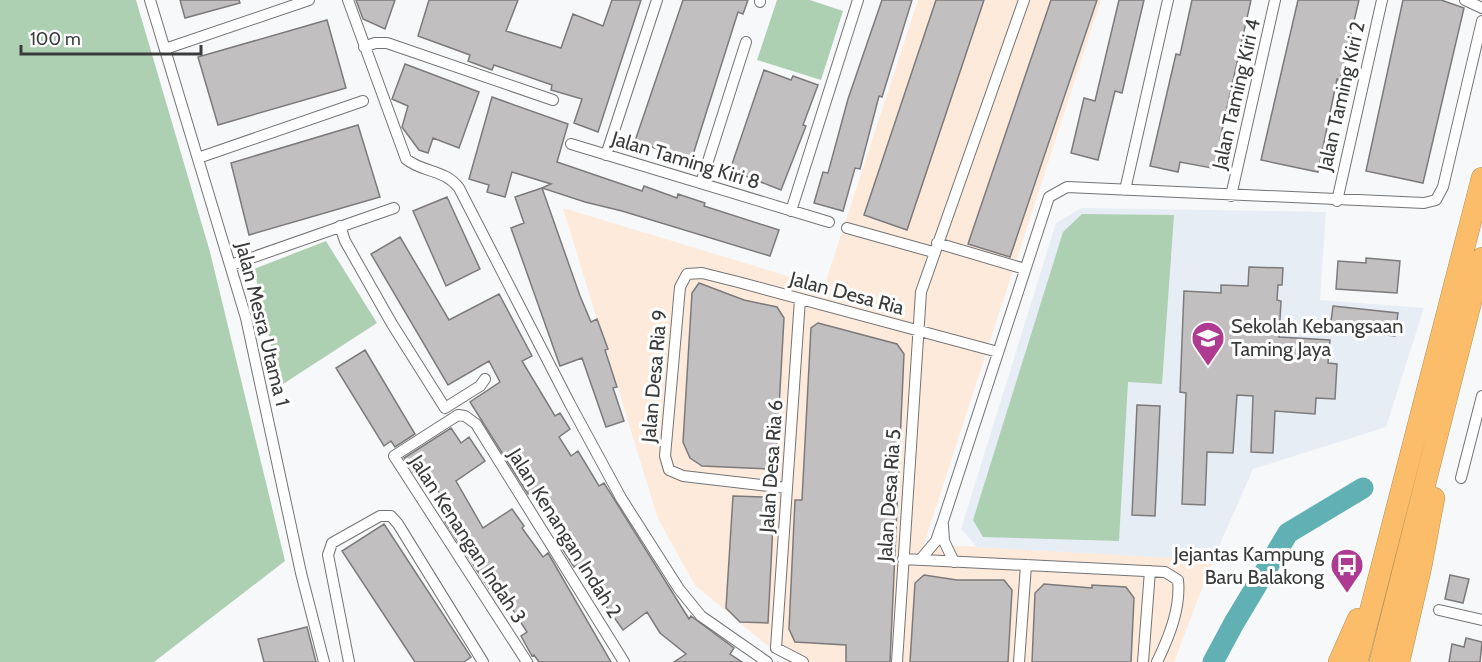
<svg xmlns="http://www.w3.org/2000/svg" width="1482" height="662" viewBox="0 0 1482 662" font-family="Cabin,sans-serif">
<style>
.commercial{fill:#fdeada}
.built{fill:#e7edf5}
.green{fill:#add0b2}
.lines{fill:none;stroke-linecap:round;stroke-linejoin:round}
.river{stroke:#61b1b4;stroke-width:21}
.building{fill:#c2bfc0;stroke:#7c7a7b;stroke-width:1.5}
.street-casing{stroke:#737476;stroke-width:12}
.highway-casing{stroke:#b79059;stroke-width:22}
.street{stroke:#fff;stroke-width:10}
.highway{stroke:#fbbd69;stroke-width:21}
.labels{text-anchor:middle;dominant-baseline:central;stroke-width:6;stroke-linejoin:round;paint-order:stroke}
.street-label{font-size:20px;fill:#3a3b3b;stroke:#fff}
.poi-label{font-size:20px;fill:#3a3b3b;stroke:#fff;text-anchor:start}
</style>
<rect width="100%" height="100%" fill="#f7f8fa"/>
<path class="commercial" d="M918 0H1101L924 544 1213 560 1174 662H787L695 585 658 519 563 208 824 287Z"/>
<path class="built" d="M1081 208 1326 212 1320 300 1424 308 1386 427 1253 469 1213 560 977 547 961 529 1056 223Z"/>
<path class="green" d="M0 0H136L210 252 285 561 154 662H0Z
M777 0H810L843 11 821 80 757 60Z
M1082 214 1174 215 1162 384 1128 382 1119 541 983 537 973 520 1063 232Z
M326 241 377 323 280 386 254 269Z"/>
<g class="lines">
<path class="river" d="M1213 662 1234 623 1288 533 1363 488"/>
</g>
<path class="building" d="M180 0H239L240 3 185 18Z
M356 0H395L385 29 363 19Z
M429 0H518L506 31 561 48 573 14 603 26 612 0H641L598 132 574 123 582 99 551 90 552 85 494 65 492 70 468 61 470 55 418 36Z
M683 0H748L743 14 738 12 691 161 635 141Z
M882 0H912L882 97 879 96 860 169 855 168 843 211 814 203 823 172 828 173 848 99Z
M936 0H984L907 230 864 215Z
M1051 0H1097L1010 257 968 244Z
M1119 0H1144L1122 93 1115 91 1098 160 1071 153 1084 98 1095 101Z
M1192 0H1251L1220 139 1223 140 1217 169 1180 162 1178 172 1150 166 1176 54 1180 55Z
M1298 0H1359L1340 80 1337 79 1318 172 1261 160Z
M1403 0H1441L1464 8 1423 183 1366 171Z
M327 20 346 88 218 125 198 57Z
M405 64 479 92 459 148 433 138 428 153 419 150 402 127 408 106 392 99Z
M764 70 791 80 793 76 818 85 803 125 806 126 781 190 730 170Z
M492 97 568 124 557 162 642 191 644 186 677 198 678 194 705 203 704 206 779 230 770 256 622 211 585 202 542 188 551 184 512 172 505 197 487 192 489 185 469 179Z
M358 125 380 197 249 235 231 163Z
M542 188 580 296 591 322 597 319 608 349 605 350 617 387 613 388 624 421 606 427 582 358 560 366 511 228 524 223 515 197Z
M447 197 480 269 446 286 413 211Z
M400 237 449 320 499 294 532 356 522 361 555 416 560 413 570 429 559 437 571 456 578 451 599 486 604 483 689 619 691 616 734 648 730 654 742 662H674L686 654 660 633 647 612 623 630 577 565 574 567 560 545 564 541 530 492 528 494 470 402 500 382 489 361 448 385 371 254Z
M1366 258 1400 261 1397 293 1336 289 1338 261 1366 263Z
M1249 267 1283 268 1282 285H1278L1277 300 1281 301 1279 337 1330 340 1328 363 1337 364 1335 399 1316 398 1315 414 1275 411 1273 453 1251 452 1253 396 1237 395 1233 453 1207 452 1205 505 1182 504 1186 393 1180 392 1184 291 1221 293V285L1248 286Z
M699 283 744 300 777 307 784 318 776 461 770 469 702 466 690 458 683 442 692 293Z
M1333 306 1398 313 1395 336 1330 329Z
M818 323 897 344 904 354 890 662H846V645L795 642 789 629 795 500H802L811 328Z
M365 350 415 434 395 447 391 441 384 446 336 368Z
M1137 405 1160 406 1155 516 1132 515Z
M451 428 461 443 469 437 485 461 456 481 483 528 512 509 524 526 522 528 543 557 548 553 611 662H539L534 655 532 656 521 636 527 632 511 607 505 611 490 590 445 522 450 519 436 498 441 495 421 466 413 472 404 458Z
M733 496 765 497 774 505 768 623 740 622 726 608Z
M384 524 471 657 464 662H415L342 551Z
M924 575 957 580H1004L1012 590 1008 662H910L915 583Z
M1450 575 1469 579 1463 603 1445 599Z
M1044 584 1092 588V585L1126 587 1134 598 1131 662H1032L1035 593Z
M307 627 316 662H264L258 639Z
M1466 638 1482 642 1480 662H1449L1452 644 1464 647Z"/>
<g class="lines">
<g class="street-casing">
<path id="street" d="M150 0 246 318 301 573 324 662
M348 0 406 159C423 173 445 169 459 188L570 404 621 498 679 589 701 616 767 662
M1465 0 1482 8
M760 2V0
M364 47 375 43H387L553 100
M165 49 309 0
M571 144 829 222
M606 155 657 0
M198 158 363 101
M701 183 746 42
M1125 190 1168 0
M1231 196 1275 0
M1337 201 1382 0
M791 211 858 0
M340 226 345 241 392 324 445 408 480 386 485 379
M847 228 933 252
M937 243 1025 269
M231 265 394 208
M800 299 776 648 803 662
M1461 478 1482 396
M787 488 683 476 669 470 665 456 680 287 687 274 702 273 738 282 998 352
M943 525 944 541 954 562
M903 559 1165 572 1178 580C1181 608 1169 637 1157 662
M920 560 936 541 943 521 1049 197 1067 187 1424 203 1436 200 1443 187 1482 21
M1439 610 1482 620
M349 662 328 555 332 543 380 516H391L398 524 483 662
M527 662 394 456 458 415 465 416 476 424 624 662
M897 662 921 292 1024 0
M1019 662 1026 565
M1143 662 1150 571"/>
</g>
<g class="highway-casing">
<path id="highway" d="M1339 662 1358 619
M1357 662 1482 178
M1380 662 1482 258
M1399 662 1421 567 1434 498"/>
</g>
<use href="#street" class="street"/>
<use href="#highway" class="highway"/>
</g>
<defs>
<g id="school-pin" transform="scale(1.725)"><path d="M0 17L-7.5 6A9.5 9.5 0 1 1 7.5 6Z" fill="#af3a91" stroke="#fff"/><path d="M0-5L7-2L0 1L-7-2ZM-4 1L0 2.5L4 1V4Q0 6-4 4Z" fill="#fff"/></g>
<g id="bus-pin" transform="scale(1.725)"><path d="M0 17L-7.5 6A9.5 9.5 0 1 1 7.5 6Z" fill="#af3a91" stroke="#fff"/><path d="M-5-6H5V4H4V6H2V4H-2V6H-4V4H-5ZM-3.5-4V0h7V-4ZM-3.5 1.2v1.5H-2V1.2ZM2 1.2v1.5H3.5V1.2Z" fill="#fff"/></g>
</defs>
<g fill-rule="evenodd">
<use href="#school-pin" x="1208" y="338"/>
<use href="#bus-pin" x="1347" y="565"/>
</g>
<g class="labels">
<g class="street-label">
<text transform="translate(1236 94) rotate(-77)">Jalan Taming Kiri 4</text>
<text transform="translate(1341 96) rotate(-77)">Jalan Taming Kiri 2</text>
<text transform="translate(686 160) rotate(17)">Jalan Taming Kiri 8</text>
<text transform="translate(847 293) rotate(15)">Jalan Desa Ria</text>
<text transform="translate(263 324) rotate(76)">Jalan Mesra Utama 1</text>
<text transform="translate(654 376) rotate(-85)">Jalan Desa Ria 9</text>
<text transform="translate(771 466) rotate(-86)">Jalan Desa Ria 6</text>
<text transform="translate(889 495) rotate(-86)">Jalan Desa Ria 5</text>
<text transform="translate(565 533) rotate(58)">Jalan Kenangan Indah 2</text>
<text transform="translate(468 539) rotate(57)">Jalan Kenangan Indah 3</text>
</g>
<g class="poi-label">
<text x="1231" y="326">Sekolah Kebangsaan<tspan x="1231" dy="23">Taming Jaya</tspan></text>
<text x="1324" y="554" text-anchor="end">Jejantas Kampung<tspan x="1324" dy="23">Baru Balakong</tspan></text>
</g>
</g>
<path d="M21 45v9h180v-9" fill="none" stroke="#3a3b3b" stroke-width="3"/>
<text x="30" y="45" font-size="18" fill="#3a3b3b" stroke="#ffffff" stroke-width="4.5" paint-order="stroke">100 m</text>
</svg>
